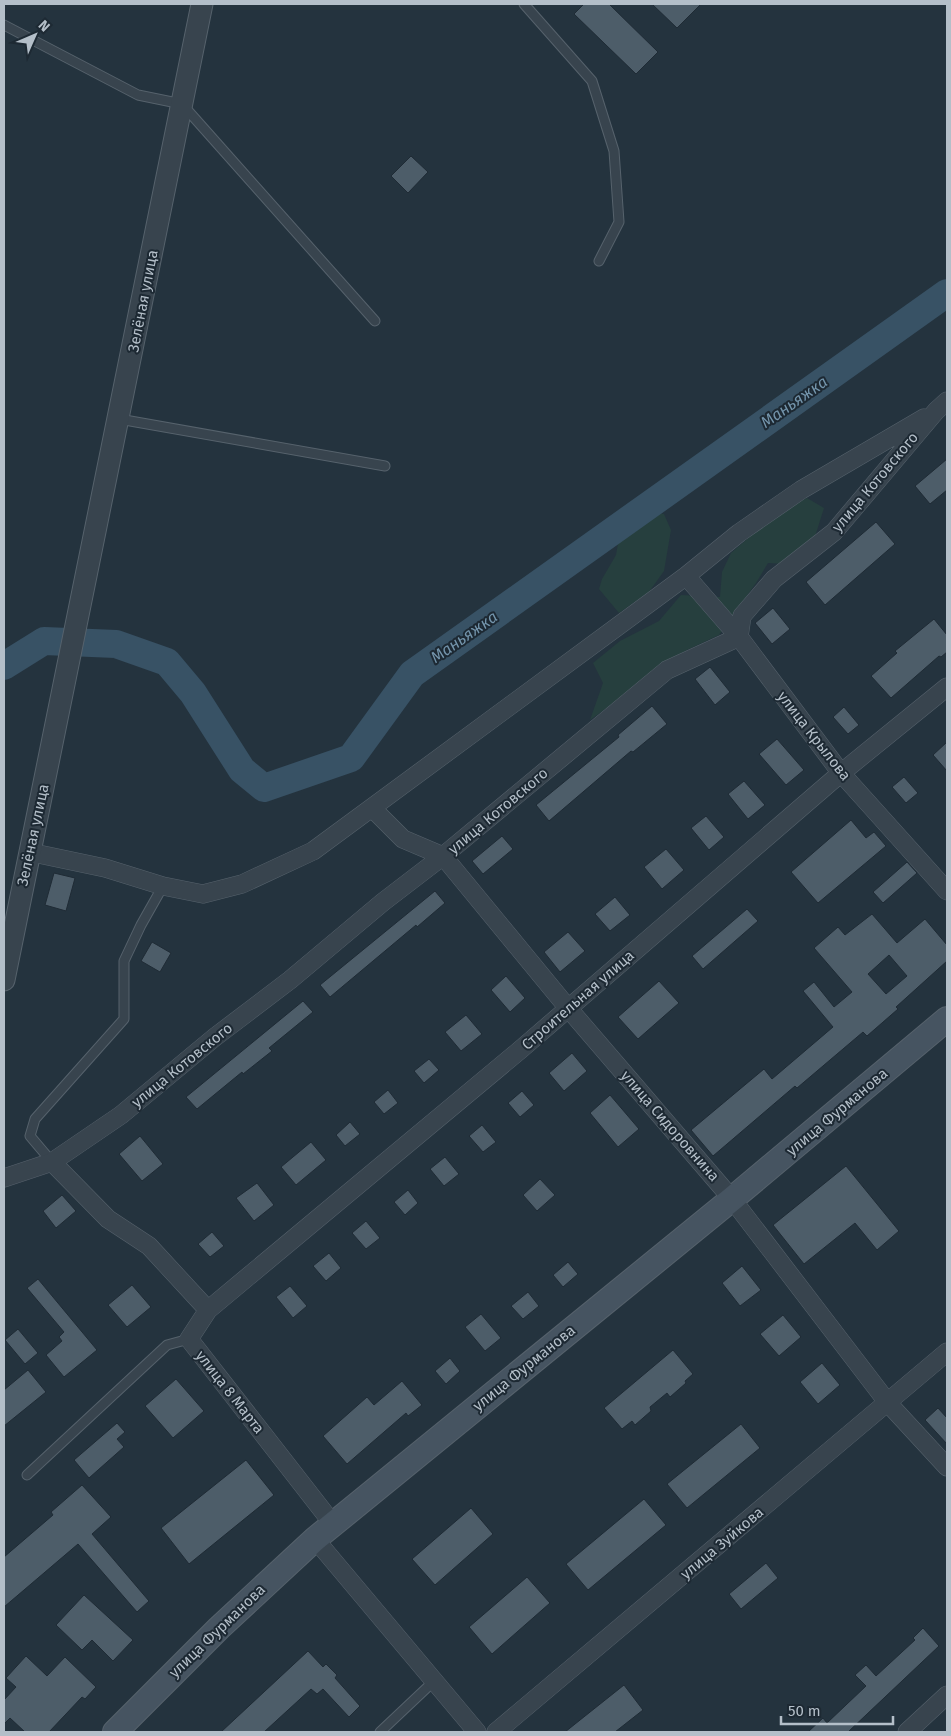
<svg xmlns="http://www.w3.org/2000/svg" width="951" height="1736" viewBox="0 0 951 1736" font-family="'Fira Sans',sans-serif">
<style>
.green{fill:#263f3e}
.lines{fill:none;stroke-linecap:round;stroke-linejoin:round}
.river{stroke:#385265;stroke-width:28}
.building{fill:#4d5d69;stroke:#1f2b35;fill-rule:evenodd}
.service-casing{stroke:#56626c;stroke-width:11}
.minor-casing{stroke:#56626c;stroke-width:19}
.tertiary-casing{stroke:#56626c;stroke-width:23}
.secondary-casing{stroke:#56626c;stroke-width:26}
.service{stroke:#38444e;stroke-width:9}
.minor{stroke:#38444e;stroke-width:18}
.tertiary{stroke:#38444e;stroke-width:21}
.secondary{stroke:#465461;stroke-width:24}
.labels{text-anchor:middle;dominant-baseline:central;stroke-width:4;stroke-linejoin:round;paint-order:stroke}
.street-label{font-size:15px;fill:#b4bfc9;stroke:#1d2933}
.water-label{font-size:16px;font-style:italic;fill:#7495ac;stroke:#1d2933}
</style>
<rect width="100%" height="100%" fill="#24333e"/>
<path class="green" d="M807 498 824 508 813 543 785 564 768 563 756 583 719 635 687 650 590 720 603 683 593 663 620 641 659 621 681 595 720 597 722 572 731 553 777 513Z
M651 512 664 514 671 530 664 571 649 592 619 613 599 589 602 579 616 555 620 532Z"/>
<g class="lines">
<path class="river" d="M4 666 44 641 116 644 167 662 193 693 242 770 264 788 351 758 412 674 947 293"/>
</g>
<path class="building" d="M584 4H609L658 52 636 74 574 14Z
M652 4H701L677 28Z
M411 156 428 172 408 193 391 176Z
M947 459V490L930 504 915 486Z
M876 522 895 544 825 605 806 582Z
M773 608 790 629 772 644 755 623Z
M934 619 947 635V652L941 657 939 656 891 698 871 676 897 653 895 651Z
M710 667 730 692 715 705 695 679Z
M652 706 667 724 633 752 631 751 549 821 536 805 619 737 618 735Z
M844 707 859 725 848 734 833 717Z
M777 739 804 770 786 785 759 754Z
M947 742V771L933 755Z
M904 777 918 793 906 803 892 787Z
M744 781 765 805 748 819 728 794Z
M706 816 724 837 709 850 691 828Z
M851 820 866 838 874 832 886 846 818 903 791 872Z
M502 836 513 849 483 874 472 861Z
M666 849 684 870 662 889 644 867Z
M907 862 917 873 883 903 873 892Z
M54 873 75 878 66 911 45 905Z
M435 891 445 903 417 927 416 925 330 997 320 985Z
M615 897 630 915 610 931 595 914Z
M747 909 758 921 703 969 692 956Z
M872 914 897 943 925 919 947 945V961L896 1007 898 1009 867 1036 863 1032 797 1088 795 1086 713 1156 691 1130 764 1069 772 1079 833 1027 803 991 814 982 834 1007 852 992 814 948 838 927 845 935ZM889 955 907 976 886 994 868 974Z
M568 932 585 951 560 972 544 952Z
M152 942 171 953 160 972 141 961Z
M506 976 525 998 510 1012 491 990Z
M659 981 679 1003 638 1039 618 1017Z
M303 1001 313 1012 269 1048 272 1051 243 1074 242 1072 197 1109 186 1097Z
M466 1015 482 1034 461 1051 445 1032Z
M572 1053 587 1071 564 1091 549 1073Z
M429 1059 439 1070 424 1083 414 1071Z
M388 1090 398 1103 384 1114 374 1102Z
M522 1091 534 1105 520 1117 508 1103Z
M610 1095 639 1129 618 1147 590 1113Z
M350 1122 360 1134 345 1146 336 1135Z
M482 1125 496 1142 483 1152 469 1136Z
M140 1136 163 1164 142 1181 119 1154Z
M311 1142 326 1160 296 1185 281 1167Z
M445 1157 459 1174 444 1186 430 1169Z
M846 1166 899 1231 877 1250 855 1223 804 1264 773 1225Z
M540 1179 555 1195 537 1211 523 1195Z
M257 1183 274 1205 254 1221 236 1198Z
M408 1190 418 1203 405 1215 394 1202Z
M62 1195 76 1211 56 1228 43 1211Z
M366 1221 380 1238 366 1249 352 1233Z
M212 1232 224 1246 210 1257 198 1244Z
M329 1253 341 1268 326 1281 313 1266Z
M568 1262 578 1274 563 1287 553 1275Z
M742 1266 761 1290 740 1306 722 1283Z
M38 1279 97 1350 64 1377 46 1355 62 1341 59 1337 64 1332 27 1288Z
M132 1285 151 1307 127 1327 108 1305Z
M290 1286 307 1306 293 1318 276 1297Z
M528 1292 539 1306 523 1319 511 1306Z
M481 1314 501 1338 485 1351 465 1327Z
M783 1315 801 1337 779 1356 760 1334Z
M18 1329 38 1353 25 1364 5 1340Z
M673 1350 693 1374 685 1381 686 1383 670 1397 667 1393 650 1407 651 1411 635 1425 632 1421 622 1429 604 1408Z
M450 1358 460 1371 446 1384 435 1371Z
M822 1363 840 1385 818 1404 800 1382Z
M28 1370 46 1392 4 1426V1390Z
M176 1379 204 1411 173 1438 145 1406Z
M402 1381 422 1405 408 1416 406 1413 347 1464 323 1436 367 1397 374 1405Z
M938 1408 947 1418V1444L925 1420Z
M117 1423 125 1432 117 1439 124 1447 89 1478 74 1460Z
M741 1424 760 1448 687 1508 667 1484Z
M246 1460 274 1495 189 1564 161 1528Z
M82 1485 111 1517 92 1534 149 1601 137 1612 78 1544 4 1607V1557L53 1515 51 1512Z
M644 1499 666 1525 588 1590 566 1564Z
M471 1508 493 1534 435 1585 412 1559Z
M766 1563 778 1578 741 1609 729 1594Z
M527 1577 550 1603 492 1654 469 1627Z
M84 1595 133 1640 113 1661 92 1640 82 1650 56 1625Z
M923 1628 939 1646 848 1732H808L823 1718 827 1723 866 1686 855 1675 866 1665 876 1676 915 1640 913 1638Z
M308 1651 323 1667 326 1664 337 1675 335 1678 360 1706 349 1717 323 1689 317 1694 311 1689 264 1732H221Z
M26 1656 47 1676 65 1657 96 1687 85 1699 82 1697 49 1732H25L10 1718 4 1724V1700L16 1687 6 1678Z
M624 1685 643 1710 615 1732H565Z"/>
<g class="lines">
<g class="service-casing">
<path id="service" d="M524 4 592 81 614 151 619 222 599 261
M4 25 138 95 182 104 375 321
M119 419 385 466
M52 1162 30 1136 35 1119 124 1019V961L141 925 163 886
M27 1475 167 1345 189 1339
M380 1732 433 1682"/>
</g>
<g class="minor-casing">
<path id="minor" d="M686 576 739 637 841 773 947 891
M372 808 403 839 443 856 568 1008 732 1199 888 1403 947 1467
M29 852 105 868 163 886 203 894 242 884 313 851 686 576 739 533 801 490 924 418
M52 1162 108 1219 149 1246 208 1310
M4 1178 52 1162 121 1115 215 1037 290 980 383 902 443 856 667 670 739 637 742 616 774 579 834 532 936 411 947 401
M333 1524 189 1339 208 1310 520 1050 841 773 947 687
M315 1539 477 1732
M496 1732 947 1352
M907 1732 947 1695"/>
</g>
<g class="tertiary-casing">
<path id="tertiary" d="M4 980 202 4"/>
</g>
<g class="secondary-casing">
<path id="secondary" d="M115 1732 219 1628 315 1539 732 1199 947 1019"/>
</g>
<use href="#service" class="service"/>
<use href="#minor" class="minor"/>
<use href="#tertiary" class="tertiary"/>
<use href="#secondary" class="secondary"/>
</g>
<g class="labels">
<g class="street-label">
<text transform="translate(143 301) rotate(-79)">Зелёная улица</text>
<text transform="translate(875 482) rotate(-50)">улица Котовского</text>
<text transform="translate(814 736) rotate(52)">улица Крылова</text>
<text transform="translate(498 811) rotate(-40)">улица Котовского</text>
<text transform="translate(33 835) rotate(-78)">Зелёная улица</text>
<text transform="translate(578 1000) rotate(-41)">Строительная улица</text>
<text transform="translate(182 1065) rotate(-39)">улица Котовского</text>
<text transform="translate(837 1112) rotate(-40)">улица Фурманова</text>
<text transform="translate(670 1126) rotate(49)">улица Сидоровнина</text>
<text transform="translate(524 1368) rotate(-39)">улица Фурманова</text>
<text transform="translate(230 1392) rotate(52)">улица 8 Марта</text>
<text transform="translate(722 1543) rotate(-40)">улица Зуйкова</text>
<text transform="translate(217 1631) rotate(-44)">улица Фурманова</text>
</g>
<g class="water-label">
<text transform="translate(794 402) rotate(-35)">Маньяжка</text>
<text transform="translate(464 637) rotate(-35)">Маньяжка</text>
</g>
</g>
<rect width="951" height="1736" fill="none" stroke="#b4bfc9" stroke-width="10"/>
<g transform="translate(35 35) rotate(45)" stroke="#1d2933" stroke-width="4" paint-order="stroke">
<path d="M0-4L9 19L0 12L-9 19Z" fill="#b4bfc9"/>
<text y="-8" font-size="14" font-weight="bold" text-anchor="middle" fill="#b4bfc9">N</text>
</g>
<path d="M781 1716v8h112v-8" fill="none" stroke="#b4bfc9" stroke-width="2.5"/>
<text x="788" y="1716" font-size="15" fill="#b4bfc9" stroke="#1d2933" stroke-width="4" paint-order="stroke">50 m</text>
</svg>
